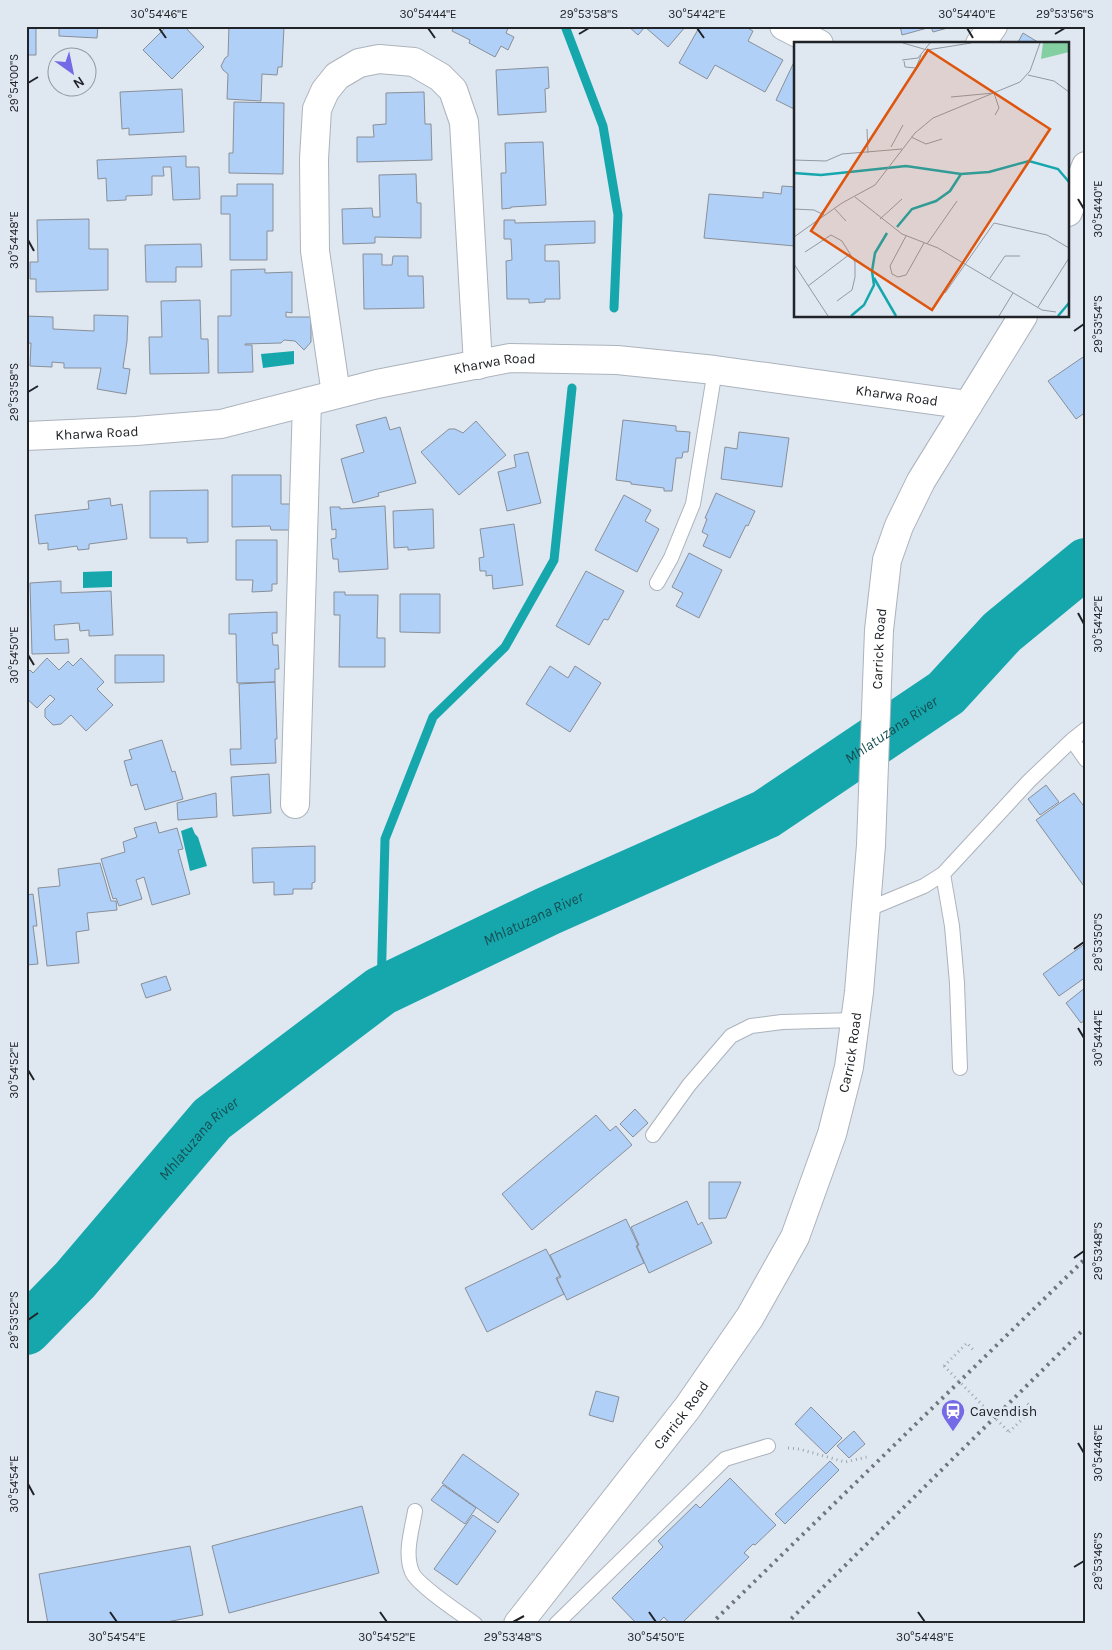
<svg xmlns="http://www.w3.org/2000/svg" width="1112" height="1650" viewBox="0 0 1112 1650" font-family="Karla,sans-serif">
<style>
.water{fill:#16a7ad}
.lines{fill:none;stroke-linecap:round;stroke-linejoin:round}
.stream{stroke:#16a7ad;stroke-width:9}
.river{stroke:#16a7ad;stroke-width:50}
.building{fill:#b1d0f8;stroke:#888f98}
.service-casing{stroke:#acb3bc;stroke-width:16}
.minor-casing{stroke:#acb3bc;stroke-width:30}
.tertiary-casing{stroke:#acb3bc;stroke-width:30}
.path{stroke:#9ea5ad;stroke-width:3;stroke-dasharray:1 4;stroke-linecap:butt}
.service{stroke:#fff;stroke-width:14}
.minor{stroke:#fff;stroke-width:28}
.tertiary{stroke:#fff;stroke-width:28}
.rail{stroke:#70757b;stroke-width:4;stroke-dasharray:2.5 5;stroke-linecap:butt}
.path-bridge{stroke:#9ea5ad;stroke-width:3;stroke-dasharray:1 4;stroke-linecap:butt}
.ticks{fill:none;stroke:#202327;stroke-width:2}
.labels{text-anchor:middle;dominant-baseline:central;stroke-width:5;stroke-linejoin:round;paint-order:stroke}
.street-label{font-size:14px;fill:#202327;stroke:#dfe7f1}
.poi-label{font-size:14px;fill:#202327;stroke:#dfe7f1;text-anchor:start}
.water-label{font-size:15px;font-style:italic;fill:#164d50;stroke:#dfe7f1}
.inset-river{fill:none;stroke:#16a7ad;stroke-width:2.5}
.inset-road{fill:none;stroke:#9399a0;stroke-width:1}
.view{fill:#de560d;fill-opacity:0.15;stroke:#de560d;stroke-width:2.5}
.inset-edge{fill:none;stroke:#202327;stroke-width:2.5}
.neatline{fill:none;stroke:#202327;stroke-width:2}
.ticks-label{font-size:12px;text-anchor:middle;fill:#202327}
</style>
<rect width="100%" height="100%" fill="#dfe7f1"/>
<path class="water" d="M294 351V364L263 368 261 354Z
M112 571V587L83 588V572Z
M192 827 195 834 198 837 207 866 190 871 181 831Z"/>
<g class="lines">
<path class="stream" d="M565 26 603 126 618 215 614 308
M381 991 385 839 433 717 505 647 554 560 572 388"/>
<path class="river" id="s1" d="M26 1330 75 1280 212 1119 381 991 548 911 766 814 946 693 1002 632 1086 563"/>
</g>
<path class="building" d="M26 26H36V55H26Z
M59 26H98L97 38 59 36Z
M167 26H184L204 47 172 79 143 50Z
M229 26 284 27 282 67H278L277 75 262 74 261 101 227 99 228 74 223 70 221 66 225 58 228 56Z
M454 26H509L506 33 514 37 508 50 501 46 495 57 469 43 470 40 452 31Z
M628 26H686L668 47 645 27 638 35Z
M700 26H744L753 31 748 41 783 60 765 92 715 65 707 79 679 63Z
M900 26H955L933 32 931 27 902 35Z
M1023 33 1041 44H1017Z
M795 60H796V110L776 100Z
M548 67 549 88 545 89 546 112 498 115 496 70Z
M182 89 184 132 129 135V128L122 129 120 92Z
M424 92 425 124H431L432 160 357 162V137H374L373 125 386 124V93Z
M234 102 284 103 283 174 229 173V153H233Z
M543 142 546 205 511 207V208L502 209 501 173H506L505 143Z
M186 156V167H199L200 199 173 200 171 167H163L164 176H152V195L126 196V200L107 201 106 178 98 179 97 160Z
M416 174 417 203H421V238L375 237V243L343 244 342 209 372 208 373 217H380L379 175Z
M237 184H273V231H267V260H230V214H221V196H237Z
M782 186 796 187V252H794L795 246 704 238 709 194 763 198V192L781 194Z
M89 219V249H108V290L36 292V279H30V262H38L37 220Z
M504 220H515V223L595 221V243L545 245V261H559L560 299H545V302L529 303V299H507L506 261 512 260 511 239H504Z
M201 244 202 267H176V282H146L145 245Z
M363 254H382V265H392L393 256H408V276H423L424 308 364 309Z
M265 269V273L292 272V313L286 312V317H311V342L304 350 295 341 284 340 281 343 245 344V345H252L253 372 218 373V316H231V270Z
M200 300 201 339H208L209 373 150 374 149 337H162L161 301Z
M94 315 128 316 127 341 123 368 130 369 126 394 97 389 101 368H64V363L52 362V367L30 366 31 343H26V316L53 317V329L94 331Z
M1086 355V412L1076 419 1048 381Z
M386 417 390 430 400 427 416 483 378 493 379 496 353 503 341 459 364 452 356 425Z
M623 420 676 426V431L690 432 688 452H683L682 458H676L672 491H664V488L631 484V482L616 480Z
M476 421 506 455 459 495 421 452 449 429H455L463 433Z
M739 432 789 438 782 487 721 479 725 447 737 449Z
M528 452 541 503 507 511 498 472 516 467 514 455Z
M232 475H281V504H292V530H271L270 526 232 527Z
M208 490V542L187 543V538H150V491Z
M716 493 755 511 748 526 746 525 730 558 703 546 708 535 702 532 707 519 705 518Z
M624 495 651 510 645 521 659 529 637 572 595 550Z
M110 498 111 506 122 504 127 539 89 544V549L78 550 77 546 48 550V543L39 544 35 515 89 509 88 501Z
M385 506 388 569 339 572 338 559H333L331 539 336 538V529L332 530 330 507H340V509Z
M433 509 434 548 408 550V547L394 548 393 511Z
M514 524 523 585 493 589 492 575 486 576V571H480L479 558 484 557 480 529Z
M236 540H277V584H272V591L252 592 253 580H236Z
M689 553 722 570 699 618 676 606 683 593 672 587Z
M586 571 624 591 608 620 604 619 589 645 556 626Z
M61 581V593L111 591 113 635 89 636V630L80 631 79 623 54 625 55 640 68 639 69 653 32 654 30 583Z
M334 592H345V595H378L377 638H385V667H339L340 615H334Z
M400 594H440V633L400 632Z
M277 612V633H272L273 645H278L279 669H275V682L237 683 236 634H229V614Z
M115 655H164V682L115 683Z
M47 658 59 670 68 661 73 666 81 658 104 682 97 689 113 705 86 731 71 715 61 724 53 725 45 717V709L55 699 50 695 37 708 26 698V674L30 670 33 673Z
M550 666 568 678 575 666 601 683 570 732 526 704Z
M275 682 277 739H275L276 763 231 765 230 749H241L239 684Z
M162 740 172 772 175 771 183 799 145 810 137 784 131 786 124 761 132 759 129 750Z
M269 774 271 813 233 816 231 777Z
M1046 785 1059 802 1040 815 1028 799Z
M216 793 217 817 178 820 177 803Z
M1074 793 1086 809V889L1036 820Z
M156 822 159 833 177 828 183 849 178 850 190 894 152 905 144 877 136 880 142 899 119 906 116 898 113 899 101 859 125 852 123 842 137 837 134 828Z
M315 846V882L312 883V889H293V894L274 895V882L253 883 252 848Z
M100 863 111 901H116L117 910 87 913 89 930 76 932 79 963 47 966 38 888 60 886 58 869Z
M33 894 37 926H33L38 964 26 965V895Z
M1086 943V977L1059 996 1043 974Z
M166 976 171 990 146 998 141 984Z
M1086 987V1019L1081 1023 1066 1003Z
M635 1109 648 1123 633 1137 620 1124Z
M596 1115 610 1131 616 1126 632 1145 532 1230 502 1194Z
M709 1182H741L726 1218 709 1219Z
M687 1201 698 1225 702 1222 712 1243 649 1273 637 1246 639 1245 631 1227Z
M626 1219 638 1245 636 1246 644 1263 567 1300 557 1279 561 1277 550 1255Z
M546 1249 560 1276 556 1278 564 1294 487 1332 465 1288Z
M596 1391 619 1397 613 1422 589 1415Z
M811 1407 842 1438 826 1454 795 1424Z
M854 1431 865 1444 849 1458 837 1446Z
M463 1454 519 1494 498 1523 442 1483Z
M830 1461 839 1470 785 1524 775 1514Z
M730 1478 776 1525 755 1545 753 1544 744 1553 749 1557 681 1624H670L664 1617 657 1624H637L612 1598 663 1547 658 1541 696 1504 700 1508Z
M443 1485 476 1508 465 1524 431 1500Z
M362 1506 379 1573 229 1613 212 1546Z
M473 1515 496 1531 457 1585 434 1569Z
M190 1546 203 1615 156 1624H48L39 1574Z"/>
<g class="lines">
<g class="service-casing">
<path id="service" d="M657 583 671 558 693 504 715 370
M1072 740 1086 760
M943 874 952 926 957 983 960 1068
M866 910 924 886 943 874 1029 781 1072 740 1086 729
M653 1135 689 1085 731 1036 751 1026 782 1022 855 1020
M415 1511C412 1530 404 1553 412 1572 417 1585 463 1615 475 1624
M556 1624 725 1459 768 1446"/>
</g>
<g class="minor-casing">
<g id="minor">
<path d="M784 26 819 44"/>
<path d="M980 44 993 26"/>
<path d="M336 394 315 251 314 159 317 109 325 91 337 76 359 63 379 59 414 62 440 77 453 90 464 122 478 365"/>
<path id="s2" d="M26 436 136 431 221 424 377 384 510 358 617 360 715 370 968 405"/>
<path d="M295 804 307 402"/>
</g>
</g>
<g class="tertiary-casing">
<g id="tertiary">
<path d="M1068 212 1086 166"/>
<path id="s3" d="M518 1624 688 1407 750 1317 795 1237 832 1134 849 1067 859 992 871 845 879 630 887 560 899 526 921 481 1023 316"/>
</g>
</g>
<path class="path" d="M944 1366 967 1343 975 1352
M1009 1432 1033 1409 1027 1403
M788 1448 799 1449 845 1462 867 1457"/>
<use href="#service" class="service"/>
<use href="#minor" class="minor"/>
<use href="#tertiary" class="tertiary"/>
<path class="rail" d="M711 1624 1086 1258
M786 1624 1086 1327"/>
<path class="path-bridge" d="M944 1366 1009 1432"/>
</g>
<path class="ticks" d="M159 28 166 38M428 28 435 38M697 28 704 38M967 28 973 38M579 34 589 28M1055 34 1065 28M28 83 38 77M1078 199 1084 209M28 240 34 251M1074 331 1084 324M28 392 38 386M1078 613 1084 624M28 655 34 665M1074 949 1084 942M1078 1028 1084 1038M28 1070 34 1080M1074 1258 1084 1251M28 1320 38 1313M1078 1443 1084 1453M28 1484 34 1495M1074 1567 1084 1561M110 1612 117 1622M380 1612 387 1622M649 1612 656 1622M918 1612 925 1622M513 1622 524 1616"/>
<defs>
<g id="station-pin" transform="scale(1.25)"><path d="M0 17L-7.5 6A9.5 9.5 0 1 1 7.5 6Z" fill="#746ae5" stroke="#dfe7f1"/><path d="M-3-6H3Q5-6 5-4V2Q5 4 3 4L4.5 6H3L1.5 4h-3L-3 6H-4.5L-3 4Q-5 4-5 2V-4Q-5-6-3-6ZM-3.5-4v3h7v-3ZM-3.5 1v1.5H-2V1ZM2 1v1.5H3.5V1Z" fill="#fff"/></g>
</defs>
<g fill-rule="evenodd">
<use href="#station-pin" x="953" y="1411"/>
</g>
<g class="labels">
<g class="street-label">
<text stroke="none"><textPath href="#s2" startOffset="476">Kharwa Road</textPath></text>
<text stroke="none"><textPath href="#s2" startOffset="881">Kharwa Road</textPath></text>
<text stroke="none"><textPath href="#s2" startOffset="71">Kharwa Road</textPath></text>
<text stroke="none"><textPath href="#s3" startOffset="1075">Carrick Road</textPath></text>
<text stroke="none"><textPath href="#s3" startOffset="670">Carrick Road</textPath></text>
<text stroke="none"><textPath href="#s3" startOffset="265">Carrick Road</textPath></text>
</g>
<g class="poi-label">
<text x="970" y="1411">Cavendish</text>
</g>
<g class="water-label">
<text stroke="none"><textPath href="#s1" startOffset="1068">Mhlatuzana River</textPath></text>
<text stroke="none"><textPath href="#s1" startOffset="662">Mhlatuzana River</textPath></text>
<text stroke="none"><textPath href="#s1" startOffset="258">Mhlatuzana River</textPath></text>
</g>
</g>
<g transform="translate(794 42)">
<rect width="275" height="275" fill="#dfe7f1"/>
<path d="M249 1H275V10L247 17Z" fill="#84cfa2"/>
<path class="inset-river" d="M0 131 27 133 112 124 167 132 195 130 235 119 264 127 275 140M103 185 118 167 142 159 156 149 167 132M80 236 102 274M57 274 70 263 80 243 78 229 81 211 93 191M264 274 275 261"/>
<path class="inset-road" d="M109 1 133 8 177 1M108 18 124 16 136 1M110 19 111 25 122 26 127 13M234 33 260 39 275 50M157 55 200 51 205 66 201 73M73 87 74 111M117 95 132 102 148 97M97 105 109 83M0 118 32 119 48 112 108 107M61 155 108 192 144 206 248 268 262 270M40 166 52 179M0 167 20 168 30 173M86 177 108 157M112 194 96 224 98 232 104 235 112 233 130 201M0 195 48 161 81 143 121 91 139 76 226 40 236 29 246 1M133 202 163 159M11 210 37 193 48 199 61 220V235L58 248 43 259M0 222 34 274M196 236 211 214H226M14 244 56 212M151 251 200 181 253 193 275 206M244 265 275 216M205 274 219 251"/>
<path class="view" d="M134 8 256 87 138 268 17 189Z"/>
<rect width="275" height="275" class="inset-edge"/>
</g>
<rect width="1112" height="1650" fill="none" stroke="#dfe7f1" stroke-width="55"/>
<g transform="translate(72 72) rotate(147)"><circle r="24" fill="#dfe7f1" stroke="#9399a0"/>
<path d="M0-4L9 19L0 12L-9 19Z" fill="#746ae5"/>
<text y="-8" font-size="14" font-weight="bold" text-anchor="middle" fill="#202327">N</text>
</g>
<rect x="28" y="28" width="1056" height="1594" class="neatline"/>
<g class="ticks-label">
<text x="159" y="18">30°54'46"E</text>
<text x="428" y="18">30°54'44"E</text>
<text x="589" y="18">29°53'58"S</text>
<text x="697" y="18">30°54'42"E</text>
<text x="967" y="18">30°54'40"E</text>
<text x="1065" y="18">29°53'56"S</text>
<text transform="translate(14 83) rotate(-90)" y="4">29°54'00"S</text>
<text transform="translate(1098 209) rotate(-90)" y="4">30°54'40"E</text>
<text transform="translate(14 240) rotate(-90)" y="4">30°54'48"E</text>
<text transform="translate(1098 324) rotate(-90)" y="4">29°53'54"S</text>
<text transform="translate(14 392) rotate(-90)" y="4">29°53'58"S</text>
<text transform="translate(1098 624) rotate(-90)" y="4">30°54'42"E</text>
<text transform="translate(14 655) rotate(-90)" y="4">30°54'50"E</text>
<text transform="translate(1098 942) rotate(-90)" y="4">29°53'50"S</text>
<text transform="translate(1098 1038) rotate(-90)" y="4">30°54'44"E</text>
<text transform="translate(14 1070) rotate(-90)" y="4">30°54'52"E</text>
<text transform="translate(1098 1251) rotate(-90)" y="4">29°53'48"S</text>
<text transform="translate(14 1320) rotate(-90)" y="4">29°53'52"S</text>
<text transform="translate(1098 1453) rotate(-90)" y="4">30°54'46"E</text>
<text transform="translate(14 1484) rotate(-90)" y="4">30°54'54"E</text>
<text transform="translate(1098 1561) rotate(-90)" y="4">29°53'46"S</text>
<text x="117" y="1641">30°54'54"E</text>
<text x="387" y="1641">30°54'52"E</text>
<text x="513" y="1641">29°53'48"S</text>
<text x="656" y="1641">30°54'50"E</text>
<text x="925" y="1641">30°54'48"E</text>
</g>
</svg>
